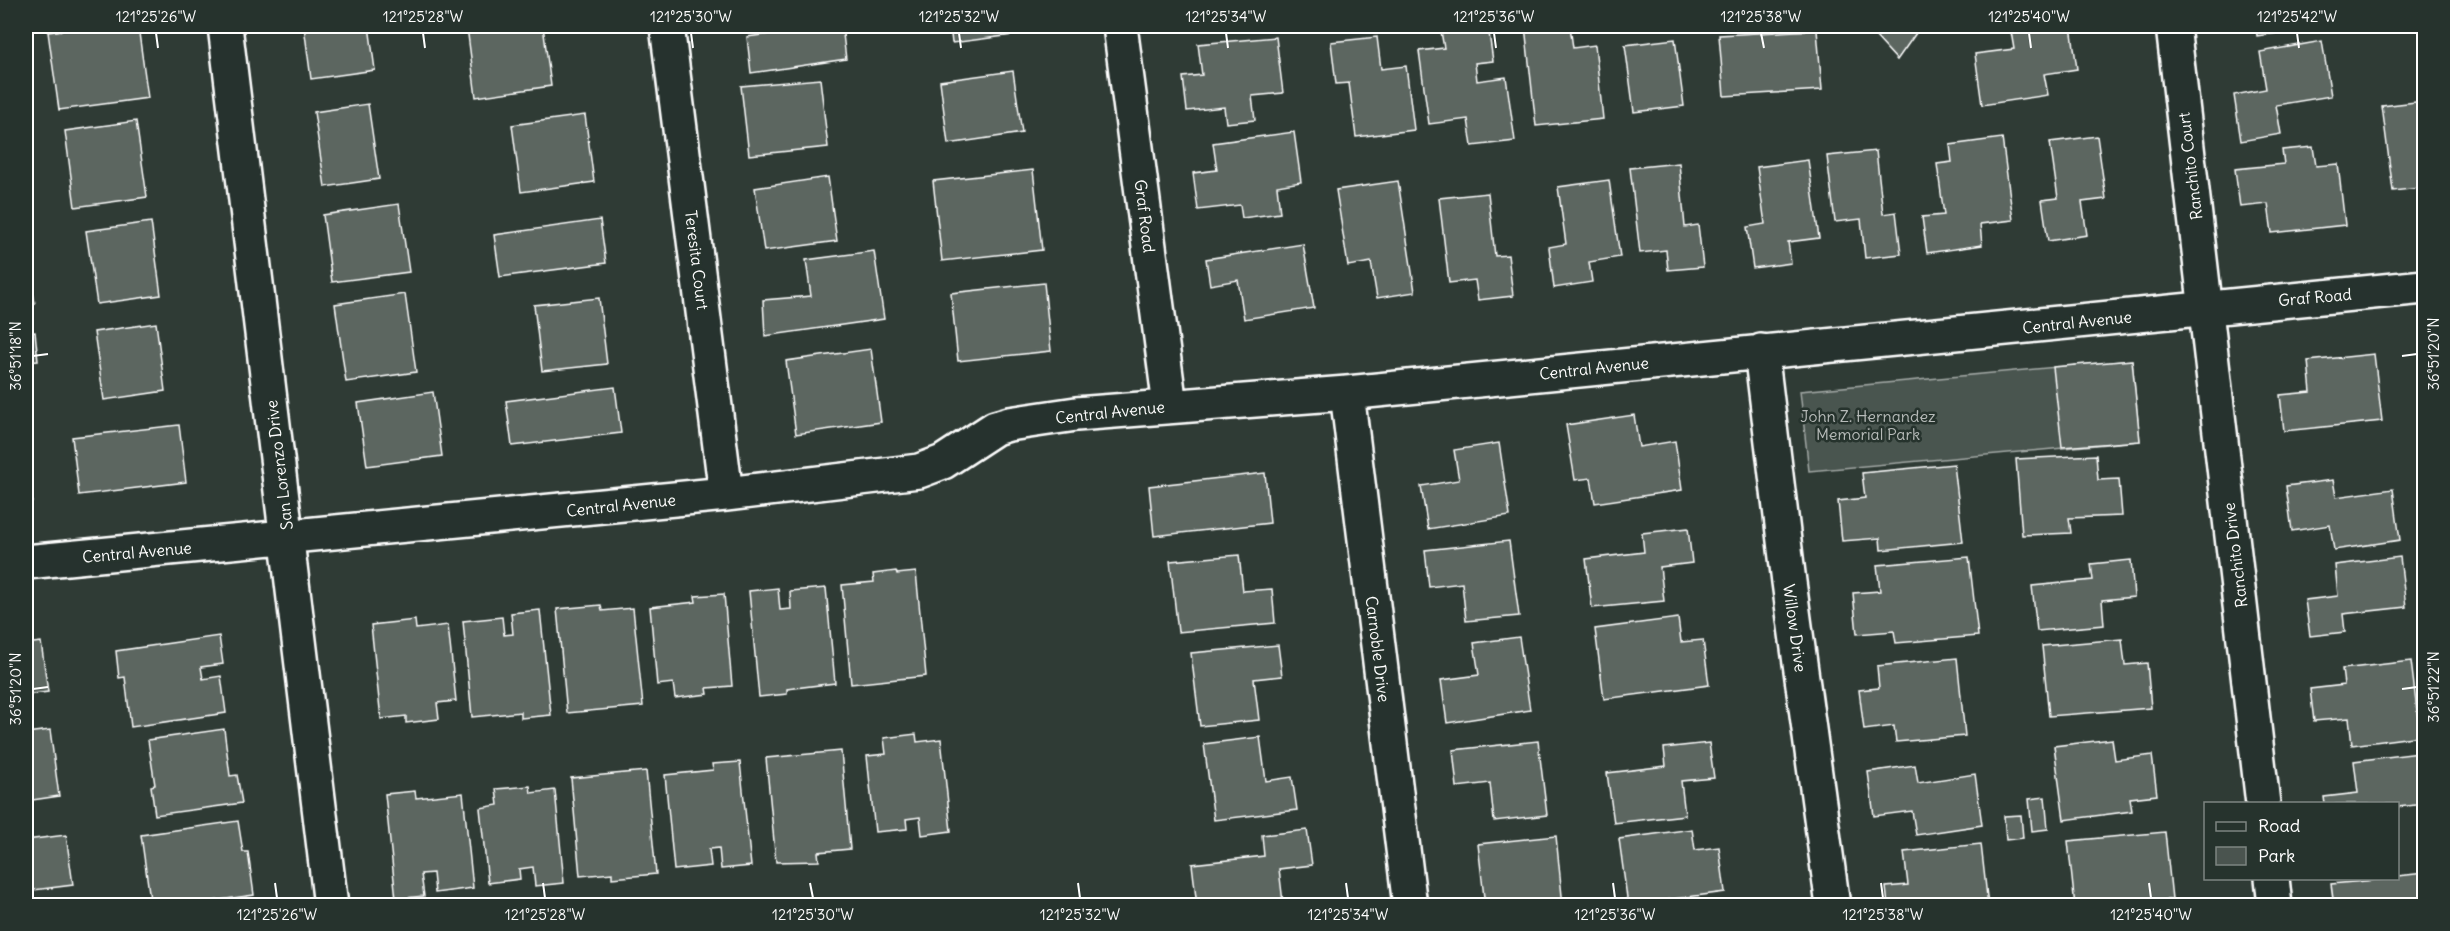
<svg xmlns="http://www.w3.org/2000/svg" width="2450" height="931" viewBox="0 0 2450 931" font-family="Delius,sans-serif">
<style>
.green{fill:#4a544f;stroke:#a4aaa7;stroke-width:1.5}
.building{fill:#5b6661;stroke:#fff;stroke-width:1.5}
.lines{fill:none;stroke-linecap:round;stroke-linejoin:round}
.minor-casing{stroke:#fff;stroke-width:38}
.minor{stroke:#26332d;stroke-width:33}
.ticks{fill:none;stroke:#fff;stroke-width:2}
.labels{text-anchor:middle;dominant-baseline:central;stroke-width:5;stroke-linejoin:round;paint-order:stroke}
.street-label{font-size:16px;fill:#fff;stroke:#26332d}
.park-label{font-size:16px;fill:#b7bbb9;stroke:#26332d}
.neatline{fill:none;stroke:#fff;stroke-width:2}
.ticks-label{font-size:15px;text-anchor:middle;fill:#fff}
</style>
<rect width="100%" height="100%" fill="#2f3b35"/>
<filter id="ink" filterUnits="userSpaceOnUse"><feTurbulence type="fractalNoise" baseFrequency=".0167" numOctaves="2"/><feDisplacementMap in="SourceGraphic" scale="12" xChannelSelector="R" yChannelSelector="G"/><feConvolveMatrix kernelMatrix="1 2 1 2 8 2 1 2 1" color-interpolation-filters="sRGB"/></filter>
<g filter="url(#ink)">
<path class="green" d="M2132 360 2140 441 1809 471 1800 391Z"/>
<path class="building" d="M96 26H138L148 98 59 110 48 32Z
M304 26H369L375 70 311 79Z
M480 26H543L551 86 476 97 467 27Z
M776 26H842L846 59 751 73 747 37 777 33Z
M950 26H1018L1020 34 952 43Z
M1440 26H1488L1493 61 1475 63 1477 81 1506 77 1515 141 1472 146 1468 119 1429 124 1419 51 1444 48Z
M1525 26H1570L1573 48 1595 45 1603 119 1536 126Z
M1866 26H1921L1897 60Z
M2010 26H2071L2077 69 2044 74 2048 95 1982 105 1975 54 2014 49Z
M2256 26H2321L2322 27 2257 36Z
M1817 30 1822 90 1724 96 1719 35Z
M1276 37 1283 93 1252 96 1255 120 1226 123 1224 107 1187 111 1183 77 1202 75 1198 44Z
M1377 37 1381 69 1406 66 1414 130 1356 137 1349 83 1336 84 1331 42Z
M1675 39 1684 106 1634 112 1625 45Z
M2322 41 2331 96 2276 105 2281 134 2241 141 2234 95 2266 89 2260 52Z
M1013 71 1022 133 948 144 940 81Z
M820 79 828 147 749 155 741 86Z
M2424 101V202H2422L2420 188 2393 191 2382 106Z
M368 104 379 179 325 187 314 112Z
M585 115 594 182 521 192 512 125Z
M136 121 147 197 75 207 65 131Z
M1294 132 1301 182 1277 186 1280 213 1242 218 1240 205 1198 210 1193 173 1217 170 1213 143Z
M2097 136 2106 199 2082 202 2087 235 2048 241 2042 200 2058 198 2050 142Z
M2002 138 2013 220 1980 224 1982 245 1927 253 1922 217 1944 215 1937 164 1952 162 1950 145Z
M2313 147 2316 166 2338 164 2345 225 2272 233 2268 204 2240 207 2235 169 2284 164 2282 150Z
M1876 151 1883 214 1896 212 1901 254 1865 258 1861 219 1835 222 1827 156Z
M1808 160 1819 238 1788 242 1791 263 1753 268 1747 227 1765 224 1757 167Z
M1679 163 1685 227 1698 225 1703 267 1668 270 1666 250 1640 253 1630 168Z
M1033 170 1042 250 942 261 933 181Z
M828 177 837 241 764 251 755 188Z
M1609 180 1620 257 1589 262 1592 282 1554 288 1549 247 1566 244 1558 187Z
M1398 181 1415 292 1377 298 1371 262 1348 266 1336 190Z
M1488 193 1495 256 1508 255 1513 296 1478 300 1475 280 1449 283 1439 198Z
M399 204 409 272 332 282 323 215Z
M600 220 606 263 500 277 494 235Z
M151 222 161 295 97 304 86 231Z
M1303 244 1314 308 1244 319 1238 280 1210 285 1206 259Z
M874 251 884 319 765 336 763 300 811 296 806 260Z
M26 252 35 304 26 306Z
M1044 283 1051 351 958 361 951 293Z
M405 294 416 372 346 382 335 304Z
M599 298 607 364 542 371 534 305Z
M156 323 165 391 104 400 94 332Z
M35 332 38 361 26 362V333Z
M871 349 881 422 796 434 786 361Z
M2374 354 2382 421 2284 431 2280 395 2311 392 2308 361Z
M2132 360 2140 441 2062 447 2053 367Z
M615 387 621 433 512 446 506 401Z
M433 392 442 456 367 466 358 403Z
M1634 415 1639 447 1675 441 1682 490 1595 503 1591 478 1575 480 1566 425Z
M179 425 186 482 79 495 72 437Z
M1499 443 1510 516 1428 529 1421 486 1459 480 1454 450Z
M26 446 32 501H26Z
M2096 455 2098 480 2119 479 2122 516 2069 518 2071 533 2022 535 2016 459Z
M1954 464 1963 542 1881 550 1880 538 1842 541 1838 501 1865 498 1862 473Z
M1265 473 1270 523 1154 536 1149 486Z
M2333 480 2336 497 2393 489 2400 540 2334 550 2330 525 2292 531 2286 486Z
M1688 528 1692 563 1660 567 1664 601 1592 608 1586 559 1644 552 1642 533Z
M1509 541 1519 616 1466 621 1462 583 1429 587 1425 550Z
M1239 555 1243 591 1272 589 1275 623 1178 632 1170 561Z
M1969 557 1978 636 1896 643 1894 631 1857 634 1853 593 1880 591 1877 565Z
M2400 557 2406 607 2343 614 2345 632 2310 636 2305 600 2338 596 2335 565Z
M2131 560 2134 597 2102 600 2104 625 2037 631 2032 586 2093 580 2091 564Z
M896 571 897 574 916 572 926 676 851 684 842 585 874 582 873 574Z
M778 588 780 610 791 609 790 591 826 588 835 683 787 689V694L759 697 749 591Z
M724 594 732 686 707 688 708 694 675 698 673 683 657 685 650 607 696 602 695 596Z
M601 605 602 611 633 608 643 706 567 713 557 609Z
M540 610 551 715 521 718V712L472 717 463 621 502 617 504 635 513 634 511 613Z
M1678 618 1681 642 1703 640 1709 685 1604 699 1595 629Z
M415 620 416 629 448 625 456 701 437 703 439 719 406 723V716L381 719 371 625Z
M219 636 223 664 201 667 203 679 221 676 226 713 131 727 125 677 119 678 116 651Z
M1519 637 1530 710 1447 723 1441 680 1479 675 1474 643Z
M2122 639 2125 665 2147 663 2151 708 2049 716 2042 646Z
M41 642 48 692 26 695V644Z
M1278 645 1282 676 1254 679 1259 720 1200 726 1191 653Z
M1957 658 1965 736 1896 742 1894 726 1864 730 1859 690 1879 688 1877 666Z
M2411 661 2420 736 2352 745 2349 718 2314 721 2310 689 2344 685 2342 669Z
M224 729 230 776 237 775 242 803 155 815 151 786 155 785 148 740Z
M50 730 59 796 26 801V733Z
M916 734 917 742 941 739 951 831 922 835 920 817 906 819 907 829 875 832 867 756 886 754 884 738Z
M1260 737 1266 781 1292 777 1297 810 1214 820 1204 744Z
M2112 739 2115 760 2152 755 2157 795 2130 798 2132 811 2064 820 2054 746Z
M1538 741 1547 815 1494 821 1490 783 1457 787 1453 750Z
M1709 743 1714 778 1681 781 1685 815 1614 823 1607 773 1666 766 1664 748Z
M841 751 850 849 818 852 819 861 776 862 766 758Z
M2419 753 2424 804 2398 807V804H2325L2324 797 2358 793 2354 761Z
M740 762 751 866 721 869 719 848 709 849 711 866 674 870 665 775 713 770 712 764Z
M1915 765 1918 783 1975 774 1982 825 1916 835 1912 811 1874 816 1868 772Z
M646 771 656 874 612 878V873L580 876 571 778Z
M530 786 531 793 555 790 564 883 535 886 533 867 519 869 520 879 488 883 480 808 498 805 496 789Z
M415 791 416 798 463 793 473 888 435 893 433 873 421 874 424 896 396 899 385 794Z
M2045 797 2048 829 2032 831 2029 799Z
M2021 815 2023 838 2006 840 2004 816Z
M238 821 243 852H248L254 895 178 906H151L141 835Z
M1692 829 1695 850 1719 847 1725 892 1628 905 1619 839Z
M1307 830 1312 865 1279 869 1283 902 1254 906H1197L1192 864 1264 856 1262 835Z
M2165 832 2172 899 2105 906H2075L2068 841Z
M66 835 73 885 26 891V840Z
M1556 836 1563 906H1485L1478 844Z
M1981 844 1988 906H1888L1886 887 1908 885 1904 852Z
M2424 873V906H2334L2331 884 2398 878V876Z"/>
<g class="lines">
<g class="minor-casing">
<path id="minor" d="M225 26 331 906
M667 26 726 494
M1120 26 1170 406
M2173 26 2263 804
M1761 351 1789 582 1833 906
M1347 393 1410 906
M26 562 726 494 919 471 943 462 995 428 1009 424 1076 414 1347 393 2424 287
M2272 878 2275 906"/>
</g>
<use href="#minor" class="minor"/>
</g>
</g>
<path class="ticks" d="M156 33 158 48M423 33 425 48M691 33 693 48M959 33 961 48M1226 33 1228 48M1494 33 1496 48M1761 33 1764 48M2029 33 2031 48M2297 33 2299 48M33 356 48 354M2402 356 2417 354M33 689 48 687M2402 689 2417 687M275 883 277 898M543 883 545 898M810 883 813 898M1078 883 1080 898M1346 883 1348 898M1613 883 1615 898M1881 883 1883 898M2149 883 2151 898"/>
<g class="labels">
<g class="street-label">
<text transform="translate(2190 166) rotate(-97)">Ranchito Court</text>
<text transform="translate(1145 216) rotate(83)">Graf Road</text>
<text transform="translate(697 260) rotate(83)">Teresita Court</text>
<text transform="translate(2315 297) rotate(-5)">Graf Road</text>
<text transform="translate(2077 322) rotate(-6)">Central Avenue</text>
<text transform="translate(1594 368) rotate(-6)">Central Avenue</text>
<text transform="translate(1110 412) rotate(-6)">Central Avenue</text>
<text transform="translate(279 465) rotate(-97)">San Lorenzo Drive</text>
<text transform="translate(621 505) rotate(-6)">Central Avenue</text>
<text transform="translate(137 552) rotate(-5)">Central Avenue</text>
<text transform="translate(2235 555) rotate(-97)">Ranchito Drive</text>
<text transform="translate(1795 628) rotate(82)">Willow Drive</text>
<text transform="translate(1378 649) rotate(83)">Carnoble Drive</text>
</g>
<g class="park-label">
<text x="1868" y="416">John Z. Hernandez<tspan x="1868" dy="18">Memorial Park</tspan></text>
</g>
</g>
<rect width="2450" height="931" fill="none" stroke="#26332d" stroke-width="66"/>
<rect x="2204" y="802" width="195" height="78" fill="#26332d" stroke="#7d8581" stroke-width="1.5"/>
<rect x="2216" y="822" width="30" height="9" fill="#26332d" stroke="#7d8581" stroke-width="1.5"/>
<text x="2258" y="832" font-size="18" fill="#ffffff">Road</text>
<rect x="2216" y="847" width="30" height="18" fill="#4a544f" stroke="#7d8581" stroke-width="1.5"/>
<text x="2258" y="862" font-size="18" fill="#ffffff">Park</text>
<rect x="33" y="33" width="2384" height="865" class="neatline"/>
<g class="ticks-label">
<text x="156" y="22">121°25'26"W</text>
<text x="423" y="22">121°25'28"W</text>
<text x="691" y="22">121°25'30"W</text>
<text x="959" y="22">121°25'32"W</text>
<text x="1226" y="22">121°25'34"W</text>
<text x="1494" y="22">121°25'36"W</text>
<text x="1761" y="22">121°25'38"W</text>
<text x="2029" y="22">121°25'40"W</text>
<text x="2297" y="22">121°25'42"W</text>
<text transform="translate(2434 354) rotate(-90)" y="5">36°51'20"N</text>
<text transform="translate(16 356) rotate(-90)" y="5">36°51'18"N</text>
<text transform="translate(2434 687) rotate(-90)" y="5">36°51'22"N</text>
<text transform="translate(16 689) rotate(-90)" y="5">36°51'20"N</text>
<text x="277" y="920">121°25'26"W</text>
<text x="545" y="920">121°25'28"W</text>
<text x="813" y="920">121°25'30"W</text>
<text x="1080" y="920">121°25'32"W</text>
<text x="1348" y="920">121°25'34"W</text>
<text x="1615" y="920">121°25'36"W</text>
<text x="1883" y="920">121°25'38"W</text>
<text x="2151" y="920">121°25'40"W</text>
</g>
</svg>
